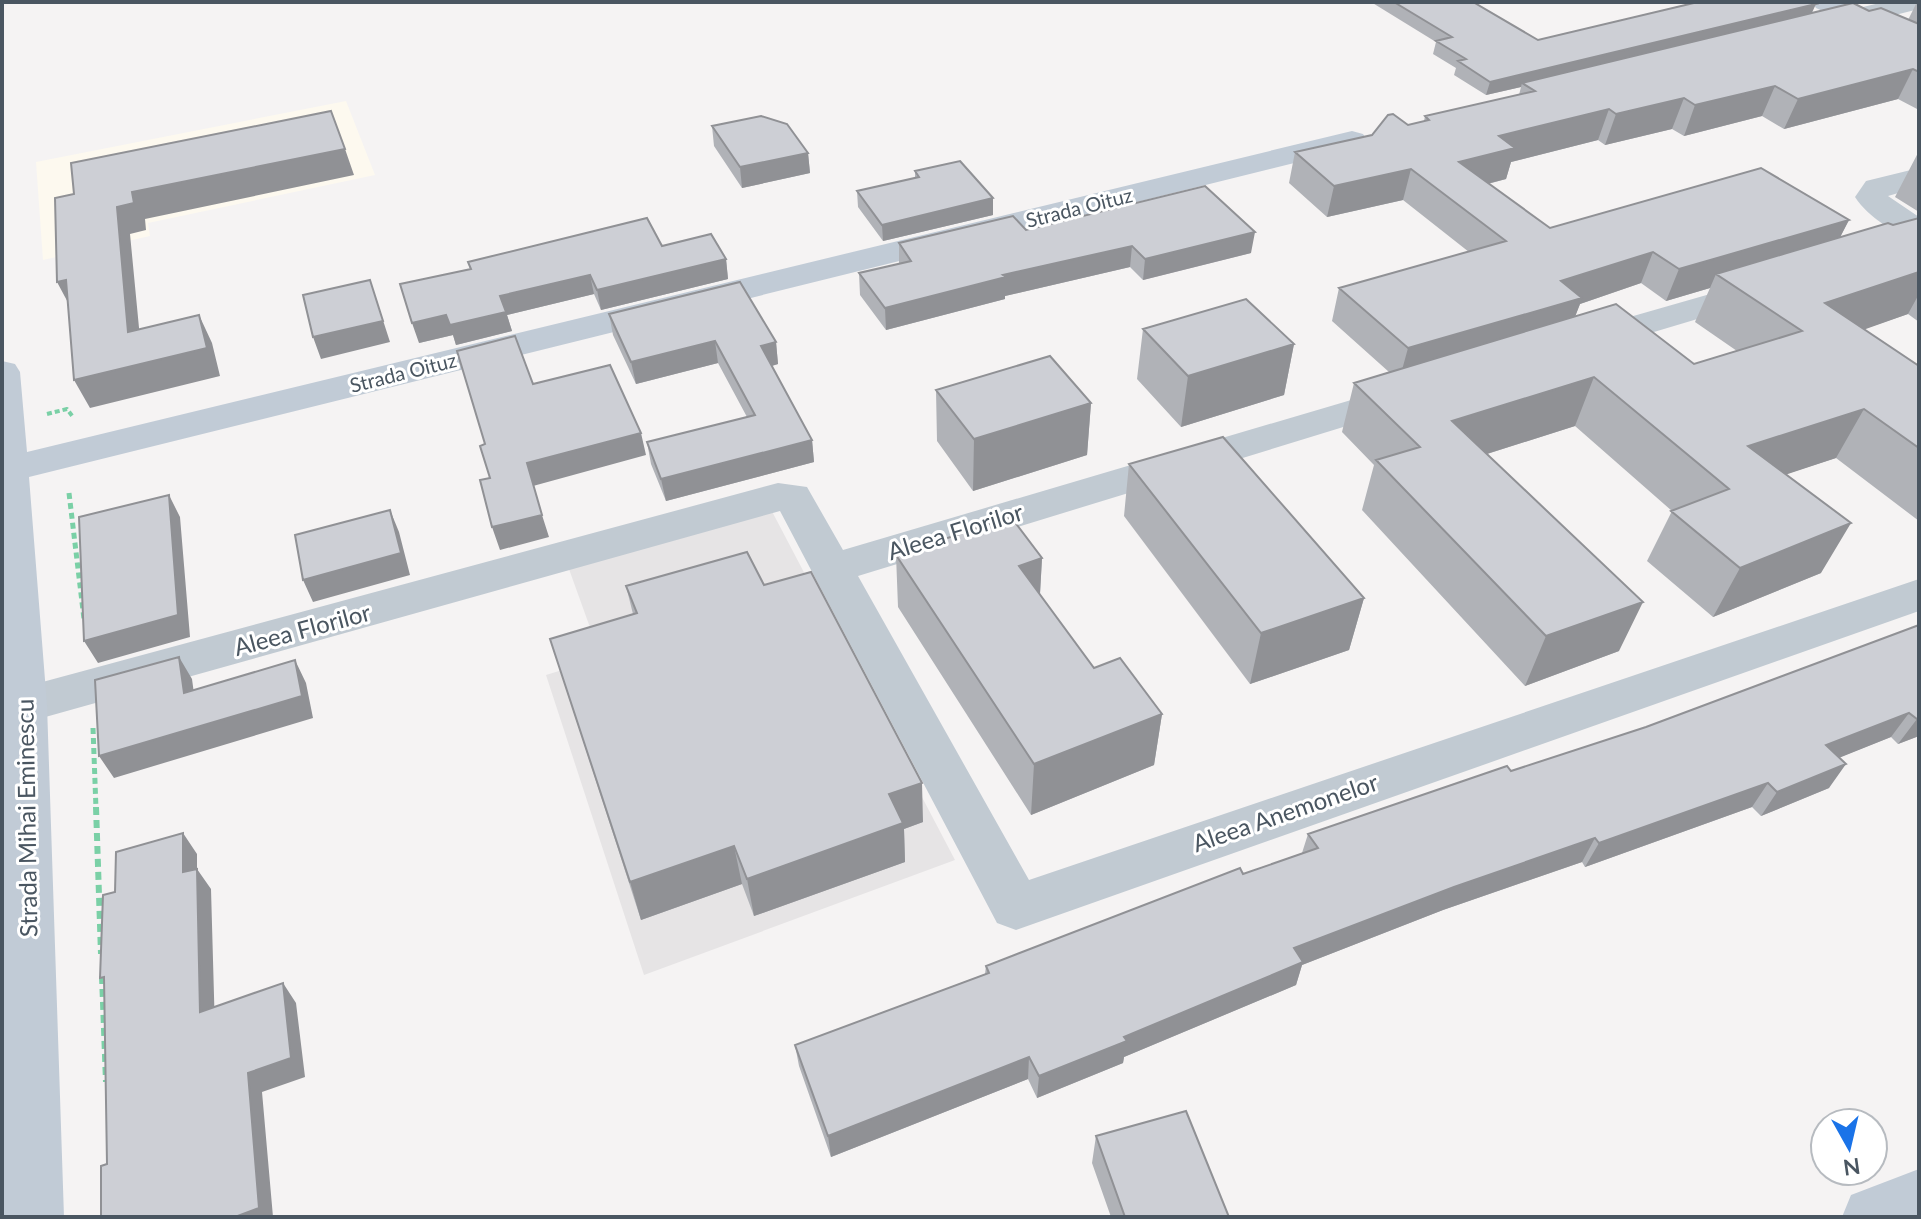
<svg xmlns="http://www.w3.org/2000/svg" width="1921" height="1219" viewBox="0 0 1921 1219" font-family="Lato,sans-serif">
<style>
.commercial{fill:#fdf9ef}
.education{fill:#e6e4e5}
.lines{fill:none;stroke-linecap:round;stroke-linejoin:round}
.path-far2{stroke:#7ad0a6;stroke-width:4;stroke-dasharray:5 3;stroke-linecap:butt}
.path-far1{stroke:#7ad0a6;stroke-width:5;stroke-dasharray:6 4;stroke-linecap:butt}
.path{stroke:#7ad0a6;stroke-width:6;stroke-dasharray:8 5;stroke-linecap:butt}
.street{fill:#c1cad2;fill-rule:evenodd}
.secondary{fill:#c1cbd6;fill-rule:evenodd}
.wall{fill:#b0b2b7;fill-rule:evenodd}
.shaded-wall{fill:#909195}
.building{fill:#cdcfd5;stroke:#909195;stroke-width:2}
.labels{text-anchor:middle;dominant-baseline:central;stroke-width:6;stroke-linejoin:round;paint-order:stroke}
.far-street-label{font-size:20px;fill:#4a5661;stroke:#fff}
.street-label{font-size:24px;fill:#4a5661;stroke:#fff}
</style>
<rect width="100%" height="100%" fill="#f5f3f3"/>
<path class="commercial" d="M346 101 375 175 148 223 150 236 43 260 36 162Z"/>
<path class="education" d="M766 500 955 860 644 975 546 675 601 658 565 558Z"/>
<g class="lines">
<path class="path-far2" d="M47 414 67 409 73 417"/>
<path class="path-far1" d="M69 493 84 619
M93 728 96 809"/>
<path class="path" d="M96 807 101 954
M102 976 106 1082"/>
<path class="street" d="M1884 2H1919V9L1855 25 1846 23 1842 17 1846 11Z
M1919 168V187L1888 196 1919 217V240C1895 234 1869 218 1855 197L1866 181Z
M1759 280 1771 283 1776 290 1771 297 1587 352 1574 349 1569 341 1574 333Z
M1402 385 1415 389 1421 397 1415 405 858 576 1029 880 1919 579V611L1016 930 997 923 780 511 24 723 7 718 2 708 7 692 24 687 778 483 807 487 843 550Z"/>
<path class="secondary" d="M1812 2H1845L1919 38V57L1816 8Z
M1352 131 1363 134 1367 140 1363 146 29 477 47 705 64 1217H2V361L15 364 20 372 27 452Z
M1919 1169V1217H1842L1851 1195Z"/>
</g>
<path class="wall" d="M1371 2H1473L1538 40 1688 4 1684 2H1811L1812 13 1869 11 1908 20 1917 2H1919V110L1898 99 1784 129 1762 116 1684 136 1672 129 1605 145 1598 140 1511 162 1506 179 1488 184 1550 228 1849 220 1840 237 1893 225 1919 218V322L1908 314 1864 329 1919 366V521L1836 458 1786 474 1821 573 1713 617 1647 561 1672 511 1575 426 1487 454 1619 651 1525 686 1362 510 1374 465 1342 432 1354 383 1389 372 1332 321 1339 288 1469 252 1403 200 1327 217 1289 183 1295 152 1372 135 1424 121 1425 116 1519 95 1521 87 1486 95 1454 75 1456 68 1433 54 1436 42ZM1641 283 1666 301 1710 288 1695 322 1737 351 1694 364 1575 316 1580 304Z
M712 126 808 153 810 173 742 188 714 146Z
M1919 151V212L1895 197Z
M915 171 993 215 883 241 858 207 857 191 915 178Z
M1026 230 1251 253 1143 280 1130 267 1005 296V299L886 330 860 295 859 273 899 264V243Z
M662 246 726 259 728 279 601 310 594 294 507 315 512 331 456 345 453 335 419 343 470 269 468 262Z
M609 314 776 342 778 364 772 366 812 440 814 462 666 501 651 464 647 442 747 417 718 363 636 384 613 335Z
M1143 329 1294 344 1284 395 1181 427 1137 379Z
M936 390 1091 403 1087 455 973 491 937 441Z
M1129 464 1364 598 1349 650 1250 684 1124 516Z
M896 555 1042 558 1040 595 1094 668 1162 714 1154 765 1031 815 898 607Z
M764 585 923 822 904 829 905 862 754 916 742 884 641 920 550 639 633 614 626 586Z
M1919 625V736L1898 744 1891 737 1840 757 1829 788 1761 816 1752 807 1585 867 1582 862 1443 910 1302 965 1296 985 1124 1057 1123 1063 1037 1098 1028 1079 831 1157 799 1066 795 1045 985 974 986 966 1302 853 1308 834 1511 771 1646 727Z
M1096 1136 1229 1217H1111L1092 1163Z"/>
<path class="shaded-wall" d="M1816 4 1810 17 1522 83 1521 87 1486 95 1490 82Z
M1913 69 1898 99 1784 129 1798 99Z
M1775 86 1762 116 1684 136 1695 105Z
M1684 98 1672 129 1605 145 1616 114Z
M1609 109 1598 140 1511 162 1506 179 1451 193 1459 162 1499 136Z
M345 149 354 175 145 219 146 230 130 234 142 359 128 332 117 207 132 192Z
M808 153 810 173 742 188 740 167Z
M1411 169 1403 200 1327 217 1334 186Z
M993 198V215L883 241 882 225Z
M1849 220 1833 251 1716 274 1710 288 1666 301 1679 269Z
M1255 232 1251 253 1143 280 1145 259Z
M1132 246 1130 267 1005 296V299L886 330 885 308 1003 275Z
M1653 252 1641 283 1580 304 1570 330 1399 381 1408 348 1561 281Z
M726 259 728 279 601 310 597 290Z
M1919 272V294L1908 314 1801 352 1825 303Z
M590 275 594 294 507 315 512 331 456 345 453 335 419 343 412 323 446 315 500 296Z
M66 280 72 310 57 282Z
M370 280 390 342 321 359 313 337Z
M199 315 212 343 220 376 90 408 74 380Z
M715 341 718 363 636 384 631 362Z
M776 342 778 364 764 368 761 346Z
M1294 344 1284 395 1181 427 1188 376Z
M1594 377 1575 426 1436 470 1452 421Z
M1091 403 1087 455 973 491 974 439Z
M1864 409 1836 458 1727 494 1748 446Z
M641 433 646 455 533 486 527 463Z
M812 440 814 462 666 501 661 479Z
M169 495 180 517 190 637 98 663 84 641Z
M390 510 399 532 410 575 313 602 303 580Z
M542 515 549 537 500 550 492 527Z
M1851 523 1821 573 1713 617 1740 568Z
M1042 558 1039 610 1019 566Z
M1364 598 1349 650 1250 684 1261 633Z
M1643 602 1619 651 1525 686 1546 636Z
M179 657 192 679 197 716 184 693Z
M295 660 306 683 313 718 114 778 99 756Z
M1909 713 1891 737 1809 770 1826 745Z
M1162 714 1154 765 1031 815 1034 764Z
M1917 719H1919V736L1898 744Z
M1846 764 1829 788 1761 816 1777 792Z
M922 783 923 822 904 829 905 862 754 916 747 879 889 794Z
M1768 783 1752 807 1585 867 1599 843Z
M183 833 197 854V869L211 889 215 1031 200 1012 183 872Z
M1595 838 1582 862 1443 910 1302 965 1296 985 1124 1057 1123 1063 1037 1098 1039 1076 1124 1037 1294 948 1454 887Z
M734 846 742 884 641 920 630 882Z
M283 983 296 1003 305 1077 262 1092 273 1217H235L248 1073Z
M1029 1057 1028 1079 831 1157 828 1136Z"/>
<path class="building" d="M1394 2H1473L1538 40 1698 2H1811L1816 4 1490 82 1458 61 1466 59 1436 41 1452 37Z
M1853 3 1869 11 1881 8 1919 24V72L1913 69 1798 99 1775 86 1695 105 1684 98 1616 114 1609 109 1499 136 1515 148 1459 162 1550 228 1761 168 1849 220 1679 269 1653 252 1561 281 1582 298 1408 348 1339 288 1506 241 1411 169 1334 186 1295 152 1372 135 1388 115 1393 114 1408 125 1429 120 1425 116 1535 91 1522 83Z
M331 111 345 149 132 192 134 203 117 207 128 332 199 315 207 348 74 380 66 280 57 282 55 198 74 194 71 163Z
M761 116 787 124 808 153 740 167 712 126Z
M960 161 993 198 882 225 857 191 919 177 915 171Z
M1205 186 1255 232 1145 259 1132 246 1003 275 1006 277 885 308 859 273 911 261 899 243 1013 216 1026 230Z
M647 218 662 246 711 234 726 259 597 290 590 275 500 296 506 312 450 325 446 315 412 323 400 284 471 269 468 262Z
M1919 218V272L1825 303 1919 366V448L1864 409 1748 446 1851 523 1740 568 1671 511 1729 489 1594 377 1452 421 1643 602 1546 636 1376 460 1420 447 1354 383 1616 304 1694 364 1802 331 1716 274 1888 223 1893 225Z
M370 280 383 321 313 337 303 295Z
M740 282 776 342 761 346 812 440 661 479 647 442 755 415 715 341 631 362 609 314Z
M1246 299 1294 344 1188 376 1143 329Z
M515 336 533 384 610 365 641 433 527 463 542 515 492 527 480 480 490 478 480 446 485 444 457 351Z
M1050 356 1091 403 974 439 936 390Z
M1223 437 1364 598 1261 633 1129 464Z
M169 495 178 615 84 641 79 517Z
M390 510 401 553 303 580 295 535Z
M1011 517 1042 558 1019 566 1094 668 1120 658 1162 714 1034 764 896 555Z
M747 552 764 585 811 572 922 783 889 794 903 823 747 879 734 846 630 882 550 639 637 613 626 586Z
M1919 625V719H1917L1909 713 1826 745 1846 764 1777 792 1768 783 1599 843 1595 838 1454 887 1294 948 1303 962 1124 1037 1127 1041 1039 1076 1029 1057 828 1136 795 1045 989 973 986 966 1240 868 1243 874 1318 848 1308 834 1507 766 1511 771 1646 727Z
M179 657 184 693 295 660 302 696 99 756 95 680Z
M183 833V872L197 869 200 1012 283 983 291 1058 248 1073 259 1208 235 1217H101V1166L107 1164 104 977 100 978 103 895 115 892 116 852Z
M1186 1111 1229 1217H1125L1096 1136Z"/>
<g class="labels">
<g class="far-street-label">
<text transform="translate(1079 207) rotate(-14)">Strada Oituz</text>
<text transform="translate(403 372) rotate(-14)">Strada Oituz</text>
</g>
<g class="street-label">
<text transform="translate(955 531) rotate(-17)">Aleea Florilor</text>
<text transform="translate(302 629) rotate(-15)">Aleea Florilor</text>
<text transform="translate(1285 812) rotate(-19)">Aleea Anemonelor</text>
<text transform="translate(26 818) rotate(-91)">Strada Mihai Eminescu</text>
</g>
</g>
<rect width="1921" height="1219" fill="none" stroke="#4a5661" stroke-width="8"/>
<g transform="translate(1849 1147) rotate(172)"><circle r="38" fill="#ffffff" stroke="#b7bbc0" stroke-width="2"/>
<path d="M0-6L14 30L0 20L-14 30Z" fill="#1a73e8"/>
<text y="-12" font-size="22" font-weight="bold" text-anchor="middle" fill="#4a5661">N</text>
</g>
</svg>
